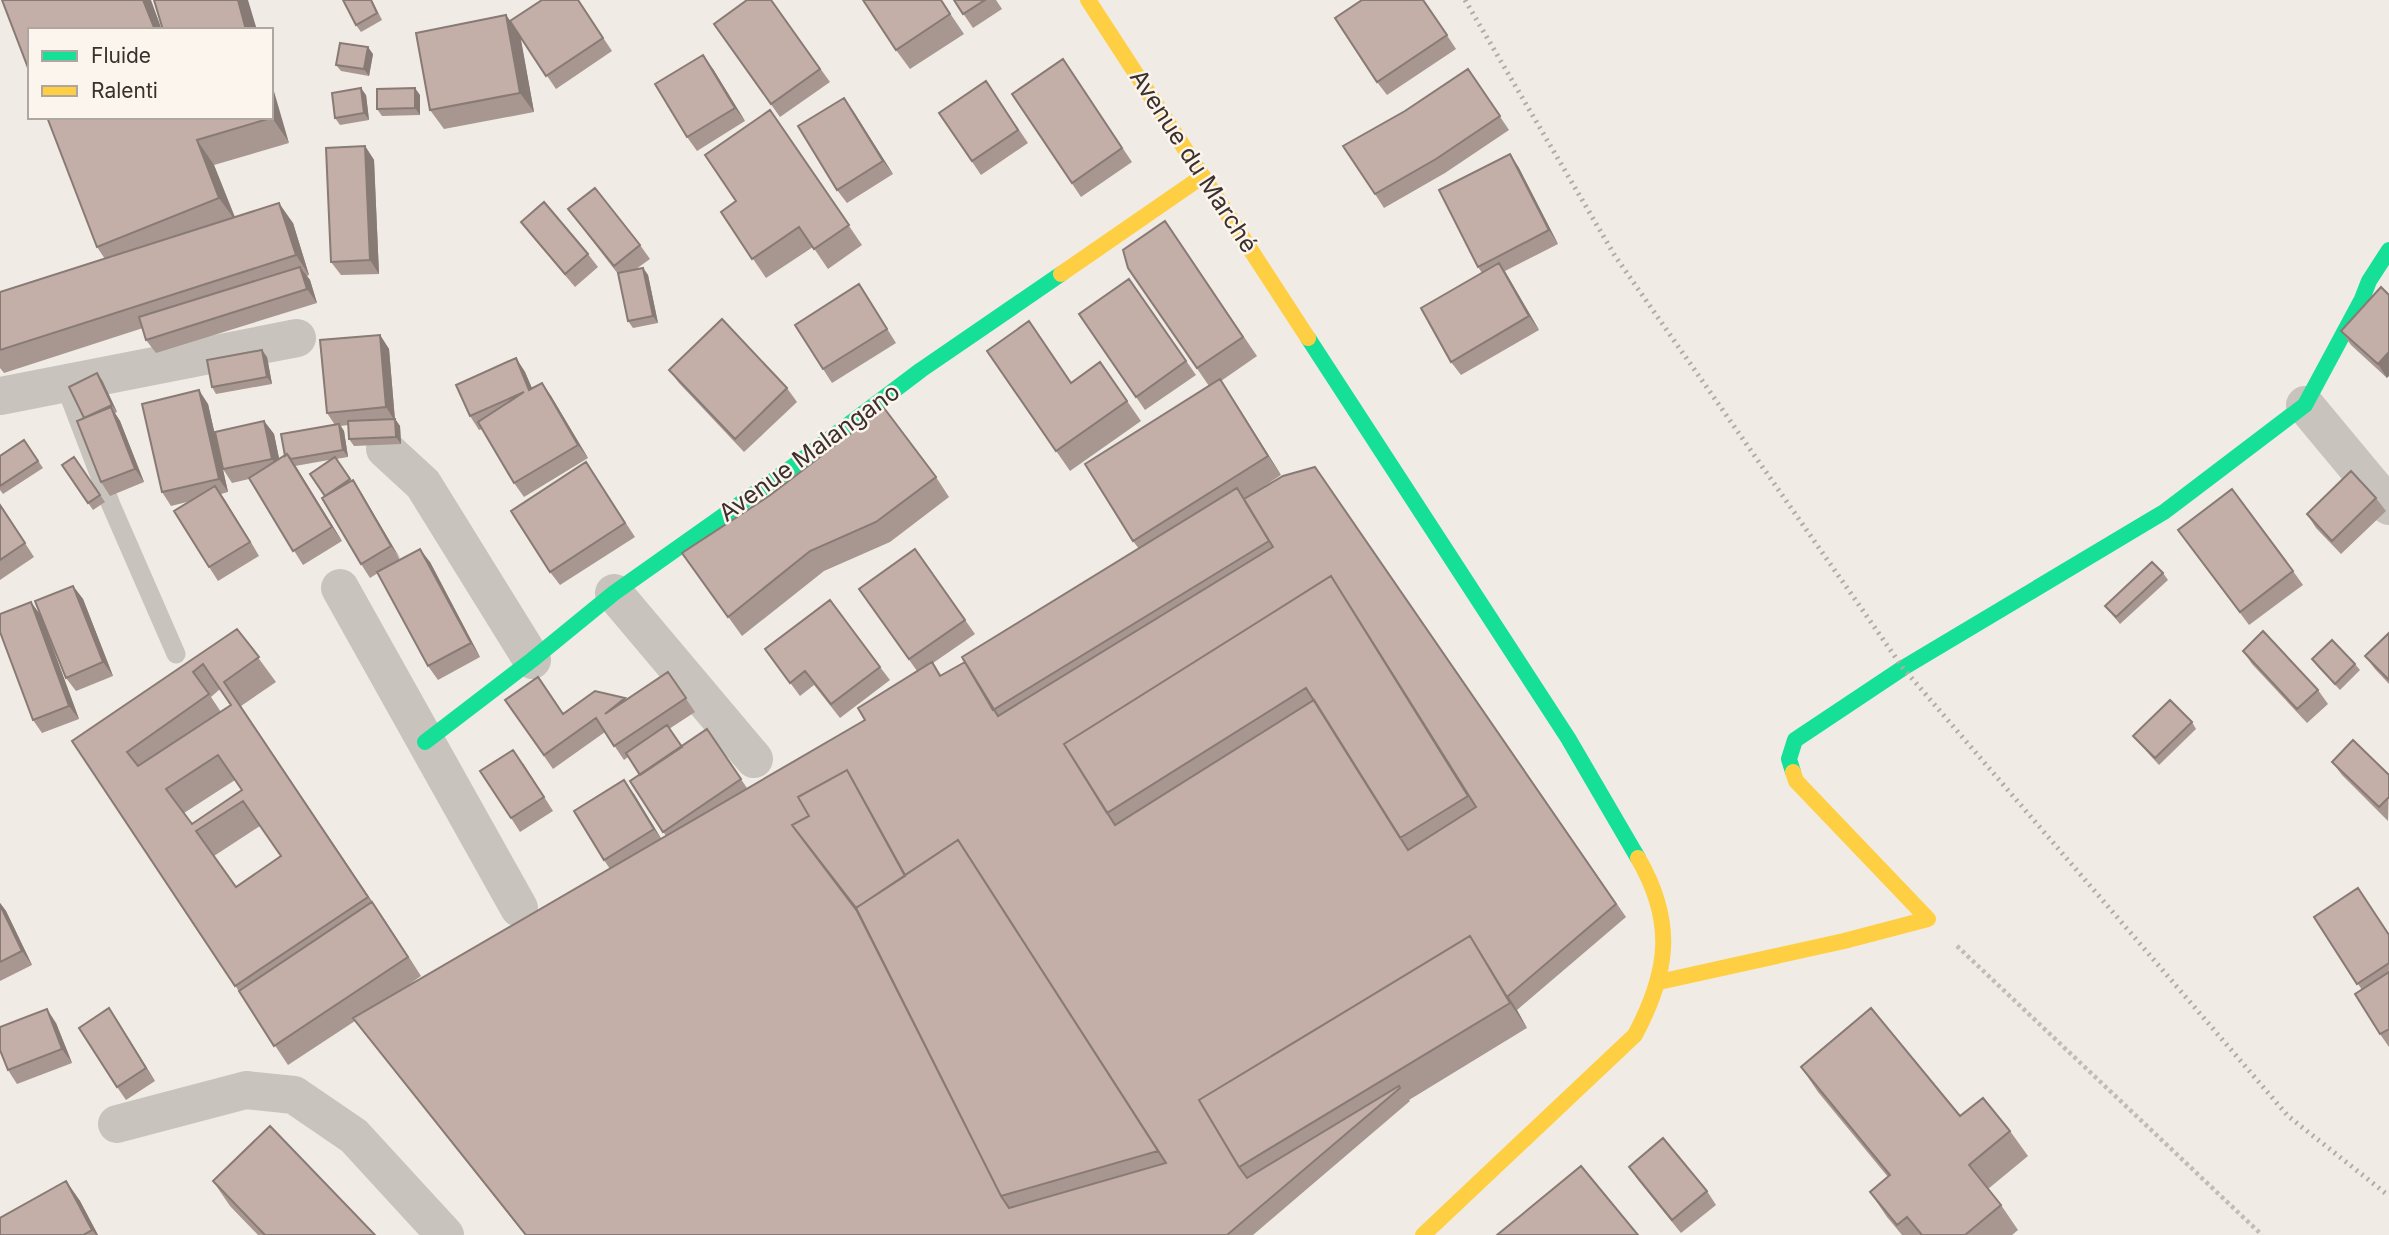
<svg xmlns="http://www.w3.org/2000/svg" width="2389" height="1235" viewBox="0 0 2389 1235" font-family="Inter,sans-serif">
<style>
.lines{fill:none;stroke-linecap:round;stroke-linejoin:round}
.path{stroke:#c2bbb6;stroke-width:4.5;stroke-dasharray:3.5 3.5;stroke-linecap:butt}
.lane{stroke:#c9c3be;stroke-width:19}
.street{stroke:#c9c3be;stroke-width:38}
.fast{stroke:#16e098;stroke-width:16}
.slow{stroke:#ffcf43;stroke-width:16}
.rail{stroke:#b1aca8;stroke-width:5;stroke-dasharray:2 5;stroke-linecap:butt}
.wall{fill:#a89690;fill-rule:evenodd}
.shaded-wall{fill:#887a75}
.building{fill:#c3afa7;stroke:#887a75;stroke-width:2;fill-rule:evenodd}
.labels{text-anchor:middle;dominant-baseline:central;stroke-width:5;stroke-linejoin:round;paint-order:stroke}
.street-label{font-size:24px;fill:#3b302b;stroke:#fbf5ee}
</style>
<rect width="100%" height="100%" fill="#f0ebe5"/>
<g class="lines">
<path class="path" d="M1957 946 2262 1235"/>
<path class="lane" d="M65 385 111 505 176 654"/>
<path class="street" d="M0 396 297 338
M2305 405 2389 506
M385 449 423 484 532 660
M340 588 519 908
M614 593 754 759
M117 1124 246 1090 294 1095 354 1136 445 1235"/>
<path class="fast" d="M1308 338 1568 738 1638 858
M425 742 532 660 614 593 795 465 921 370 1061 274
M1793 772 1789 759 1795 740 1903 668 2164 512 2305 405 2362 299 2369 281 2389 250"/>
<path class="slow" d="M1088 0 1308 338
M1061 274 1203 176
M1659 982 1844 941 1928 919 1796 781 1793 772
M1423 1235 1635 1035C1669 971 1675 922 1638 858"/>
<path class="rail" d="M1465 0 1615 256 1903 668 2288 1116 2389 1196"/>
</g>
<path class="wall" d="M372 0 382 20 361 32 356 25Z
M578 0 612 51 556 89 520 36 534 112 444 129 430 110 506 15 510 21Z
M771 0 830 82 780 117 714 24Z
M941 0 964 34 910 69 896 50Z
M954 0H996L1002 9 973 28Z
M1424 0 1456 49 1387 95 1377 82Z
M373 54 369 76 341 71 336 65Z
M1063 59 1132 162 1081 197 1012 94Z
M713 69 745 121 697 151 687 137Z
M1468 69 1509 130 1445 173 1384 208 1375 194 1405 111Z
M986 81 1028 143 981 175 939 113Z
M366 95 369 120 340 125 335 118Z
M420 95V115L382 116 377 109Z
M844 98 893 174 847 203 837 190Z
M770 110 862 245 828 269 813 247 766 278 721 212 736 201Z
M47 117H271L289 143 214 165 235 217 293 223 309 275 307 276 310 280 317 303 156 353 146 340 143 328 4 373 0 368V292L105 259 97 247Z
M365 146 374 160 379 274 341 275 331 262Z
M1510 154 1519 168 1558 244 1505 271 1539 330 1461 375 1451 362 1482 273 1478 267Z
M568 209 640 245 650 259 636 269 643 268 648 275 658 323 633 328 628 321 618 274Z
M1165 221 1257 356 1221 381 1233 399 1281 475 1246 498 1315 467 1626 917 1517 1010 1527 1028 1409 1100 1410 1101 1253 1235H525L355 1021 288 1065 72 741 237 629 276 682 241 706 421 976 397 993 610 869 604 860 634 794 661 839 666 836 630 781 640 775 628 757 624 760 605 732 553 769 505 700 563 714 625 698 626 700 668 672 695 712 669 729 682 747 707 729 747 788 865 720 917 671 859 589 915 549 975 634 933 663 941 675 965 662 1139 549 1133 541 1209 386 1128 268ZM220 689 231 705 221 712 211 697ZM235 780 242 790 192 824 184 813ZM260 826 281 856 236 887 214 856Z
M521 222 588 254 598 267 575 287 531 235Z
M1129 279 1196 375 1145 410 1079 314Z
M859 284 896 343 832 383 823 369Z
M2389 295 2387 378 2351 345 2341 331Z
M380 335 389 349 395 419 400 426 401 444 354 446 349 439 348 425 341 426 344 431 348 457 336 459 351 481 353 480 362 494 400 560 430 562 480 657 438 680 428 666 378 573 370 578 361 564 325 497 329 460 295 466 342 541 303 565 249 479 232 483 223 469 228 492 221 494 259 556 218 581 209 567 191 501 171 506 162 492 208 404 222 467 264 421 274 434 279 459 335 425 327 413Z
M987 351 1071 383 1100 362 1141 421 1070 471Z
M267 357 272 384 216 394 212 387Z
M516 358 525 372 532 389 542 383 551 396 588 458 524 497 514 483 482 429 479 430 470 416Z
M669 370 787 388 797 402 744 452 679 383Z
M102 380 117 412 115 413 120 421 144 482 110 496 101 482 84 418Z
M24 440 43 468 3 494 0 490V456Z
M74 457 105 502 93 510 62 465Z
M595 476 635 537 560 585 550 572Z
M936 477 949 497 890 542 824 571 742 636 682 553Z
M2376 498 2386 511 2341 554 2316 528 2307 514Z
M0 504 34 557 0 580Z
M2178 530 2293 571 2303 585 2249 625Z
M2163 573 2168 580 2120 624 2105 606Z
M73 586 83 599 113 676 76 691 66 678Z
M31 602 41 616 79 719 42 733 33 720Z
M2389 633V684L2375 669 2365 656Z
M765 649 880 667 890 680 840 718 814 685 800 696Z
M2243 651 2318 690 2328 704 2307 723 2252 664Z
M2312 659 2355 664 2360 670 2340 690 2317 666Z
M2192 722 2196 729 2159 765 2138 742 2133 736Z
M2332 762 2389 775 2388 821 2342 775Z
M523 763 553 811 520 832 511 818Z
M2358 888 2389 934V1047L2380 1034 2362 990 2314 917Z
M0 903 6 911 32 965 0 981Z
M118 1022 155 1081 126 1100 117 1087Z
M56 1023 72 1063 17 1084 8 1070Z
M1801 1067 2010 1131 2028 1156 1988 1189 2001 1205 2018 1230 2012 1235H1902L1887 1217 1870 1192 1888 1177 1818 1092Z
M1629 1167 1707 1191 1716 1205 1681 1233 1638 1180Z
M66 1181 80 1201 98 1235H0Z
M213 1181 375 1235H258L230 1206Z"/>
<path class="shaded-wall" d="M143 0H151L162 30H155Z
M238 0H248L257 30H246Z
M506 15 520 34 534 112 520 93Z
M368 47 373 54 369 76 364 69Z
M703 55 713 69 745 121 735 108Z
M271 81 289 143 271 117Z
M361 88 366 95 369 120 364 113Z
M415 88 420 95V115L415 108Z
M844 98 854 112 893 174 883 161Z
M197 140 214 165 237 223 219 198Z
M365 146 374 160 379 274 370 260Z
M1510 154 1519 168 1558 244 1549 230Z
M279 203 293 223 309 275 296 255Z
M1499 263 1508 277 1539 330 1529 316Z
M300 267 310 280 317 303 307 289Z
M643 268 648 275 658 323 653 316Z
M380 335 389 349 395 421 386 407Z
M262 350 267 357 272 384 267 377Z
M2389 352V376L2387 378 2378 364Z
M516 358 525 372 539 404 529 390Z
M97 373 102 380 117 412 112 405Z
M1220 379 1233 399 1281 475 1268 456Z
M542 383 551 396 588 458 578 445Z
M199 390 208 404 228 492 219 479Z
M111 407 120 421 144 482 135 469Z
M395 419 400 426 401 444 396 437Z
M264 421 274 434 282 472 272 459Z
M339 424 344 431 348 457 343 450Z
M287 454 297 468 342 541 332 527Z
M353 480 362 494 401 560 391 546Z
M215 486 225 500 259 556 250 542Z
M420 549 430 562 480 657 471 643Z
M73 586 83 599 113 676 103 662Z
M31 602 41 616 79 719 69 706Z
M224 682 386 922 421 976 408 957Z
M624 780 634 794 664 843 654 829Z
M0 903 6 911 32 965 22 951 0 905Z
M1470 936 1517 1010 1527 1028 1510 1003Z
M109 1008 118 1022 155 1081 146 1068Z
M47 1009 56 1023 72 1063 62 1049Z
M66 1181 80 1201 98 1235H96L92 1230Z"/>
<path class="building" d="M2 0H143L155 30H30V73Z
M154 0H238L246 30H163Z
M343 0H371L377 13 356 25Z
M542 0H578L603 38 546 76 510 21Z
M747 0H771L820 69 771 104 714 24Z
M863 0H941L950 14 896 50Z
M954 0H985L963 14Z
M1362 0H1423L1447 35 1377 82 1335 18Z
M506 15 520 93 430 110 416 33Z
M340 43 368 47 364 69 336 65Z
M703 55 735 108 687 137 655 84Z
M1063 59 1122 148 1072 183 1012 94Z
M1468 69 1500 116 1436 159 1375 194 1343 146 1405 111Z
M986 81 1018 130 972 161 939 113Z
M361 88 364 113 335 118 332 93Z
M415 88V108L377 109V89Z
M844 98 883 161 837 190 798 126Z
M770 110 849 225 814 249 799 227 752 259 721 212 736 201 705 155Z
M47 117H271V118L197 140 219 198 97 247Z
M365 146 370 260 331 262 326 148Z
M1510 154 1549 230 1478 267 1439 190Z
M595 188 640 245 614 266 568 209Z
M544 202 588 254 565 274 521 222Z
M279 203 296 255 0 350V292Z
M1165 221 1243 337 1197 368 1128 268 1123 250Z
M1499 263 1529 316 1451 362 1421 308Z
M300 267 307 289 146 340 139 317Z
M643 268 653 316 628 321 618 273Z
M1129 279 1186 361 1136 397 1079 314Z
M859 284 887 329 823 369 795 325Z
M2381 287 2389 295V352L2378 364 2341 331Z
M722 319 787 388 735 439 669 370Z
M1029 321 1071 383 1100 362 1127 401 1056 451 987 351Z
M380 335 386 407 327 413 320 340Z
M262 350 267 377 212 387 207 360Z
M516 358 529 390 542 383 578 445 514 483 478 422 524 392 470 416 456 385Z
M97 373 112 405 84 418 69 387Z
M1220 379 1268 456 1133 541 1085 464Z
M199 390 219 479 162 492 142 404Z
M111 407 135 469 101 482 77 421Z
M884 408 936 477 876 522 810 551 728 617 682 553 769 496Z
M395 419 396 437 349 439 348 421Z
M264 421 272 459 223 469 215 432Z
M339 424 343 450 291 459 287 454 285 456 281 434Z
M24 440 38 461 0 486V456Z
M287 454 332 527 293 551 249 478Z
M74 457 100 495 88 503 62 465Z
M335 457 350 479 325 496 310 474Z
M586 462 625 523 550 572 511 511Z
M1315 467 1616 904 1507 997 1470 936 1199 1100 1239 1167 1247 1178 1399 1086 1400 1088 1227 1235H526L353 1018 865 720 858 708 932 662 940 676 965 662 998 716 1273 547 1244 499 1283 476ZM1331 576 1476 807 1408 850 1314 700 1115 825 1064 744ZM847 770 905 875 958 840 1166 1163 1009 1208 1001 1196 857 911 792 825 809 816 798 797Z
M2351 471 2376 498 2332 541 2307 514Z
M353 480 391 546 361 564 322 498Z
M215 486 250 542 209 567 174 511Z
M1237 488 1269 541 993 710 962 657Z
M2232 489 2293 571 2240 612 2178 530Z
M0 505 25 543 0 560Z
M420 549 471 643 428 666 377 572Z
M915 549 965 620 909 659 859 589Z
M2152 562 2163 573 2116 617 2105 606Z
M1331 576 1468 796 1400 838 1306 688 1107 813 1064 744Z
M73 586 103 662 66 678 35 601Z
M830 600 880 667 831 704 805 671 790 683 765 649Z
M31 602 69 706 33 720 0 632V614Z
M237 629 259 657 224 682 368 897 235 986 72 741ZM203 664 231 705 138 766 127 752 209 694 193 672ZM218 755 242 790 192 824 166 789ZM243 801 281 856 236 887 196 831Z
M2263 631 2318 690 2297 709 2243 651Z
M2389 633V680L2365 656Z
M2332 640 2355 664 2335 684 2312 659Z
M668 672 686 698 614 746 596 718 544 755 505 700 538 677 563 714 595 691 625 698 605 714Z
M2170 700 2192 722 2155 758 2133 736Z
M667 725 682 747 640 775 626 753Z
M707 729 741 779 663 832 630 781Z
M2353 740 2389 775V797L2379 807 2332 762Z
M513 750 544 797 511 818 480 771Z
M847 770 905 876 856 908 857 909 792 825 809 816 798 797Z
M624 780 654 829 604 860 574 811Z
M958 840 1158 1151 1001 1196 856 908Z
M2358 888 2389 935V963L2357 984 2314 917Z
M372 902 408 957 274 1046 239 991Z
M0 905 22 951 0 962Z
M1470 936 1510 1003 1239 1167 1199 1100Z
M2389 972V1029L2380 1034 2355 994Z
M109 1008 146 1068 117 1087 79 1028Z
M1871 1008 1960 1116 1983 1098 2010 1131 1969 1165 2001 1205 1965 1235H1922L1907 1217 1897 1225 1870 1192 1890 1175 1801 1067Z
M47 1009 62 1049 8 1070 0 1050V1027Z
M270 1126 375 1235H265L213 1181Z
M1663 1138 1707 1191 1672 1220 1629 1167Z
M1581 1166 1638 1235H1497Z
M66 1181 92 1230 83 1235H0V1218Z"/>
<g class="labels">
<g class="street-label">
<text transform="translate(1194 161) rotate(57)">Avenue du Marché</text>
<text transform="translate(809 452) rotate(-36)">Avenue Malangano</text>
</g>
</g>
<rect x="28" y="28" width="245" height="91" fill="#fbf5ee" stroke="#aea6a0" stroke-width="2"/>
<rect x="42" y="51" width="35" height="10" fill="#16e098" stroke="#aea6a0" stroke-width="2"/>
<text x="91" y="63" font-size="21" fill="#3b302b">Fluide</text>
<rect x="42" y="86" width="35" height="10" fill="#ffcf43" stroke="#aea6a0" stroke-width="2"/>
<text x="91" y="98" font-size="21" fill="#3b302b">Ralenti</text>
</svg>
